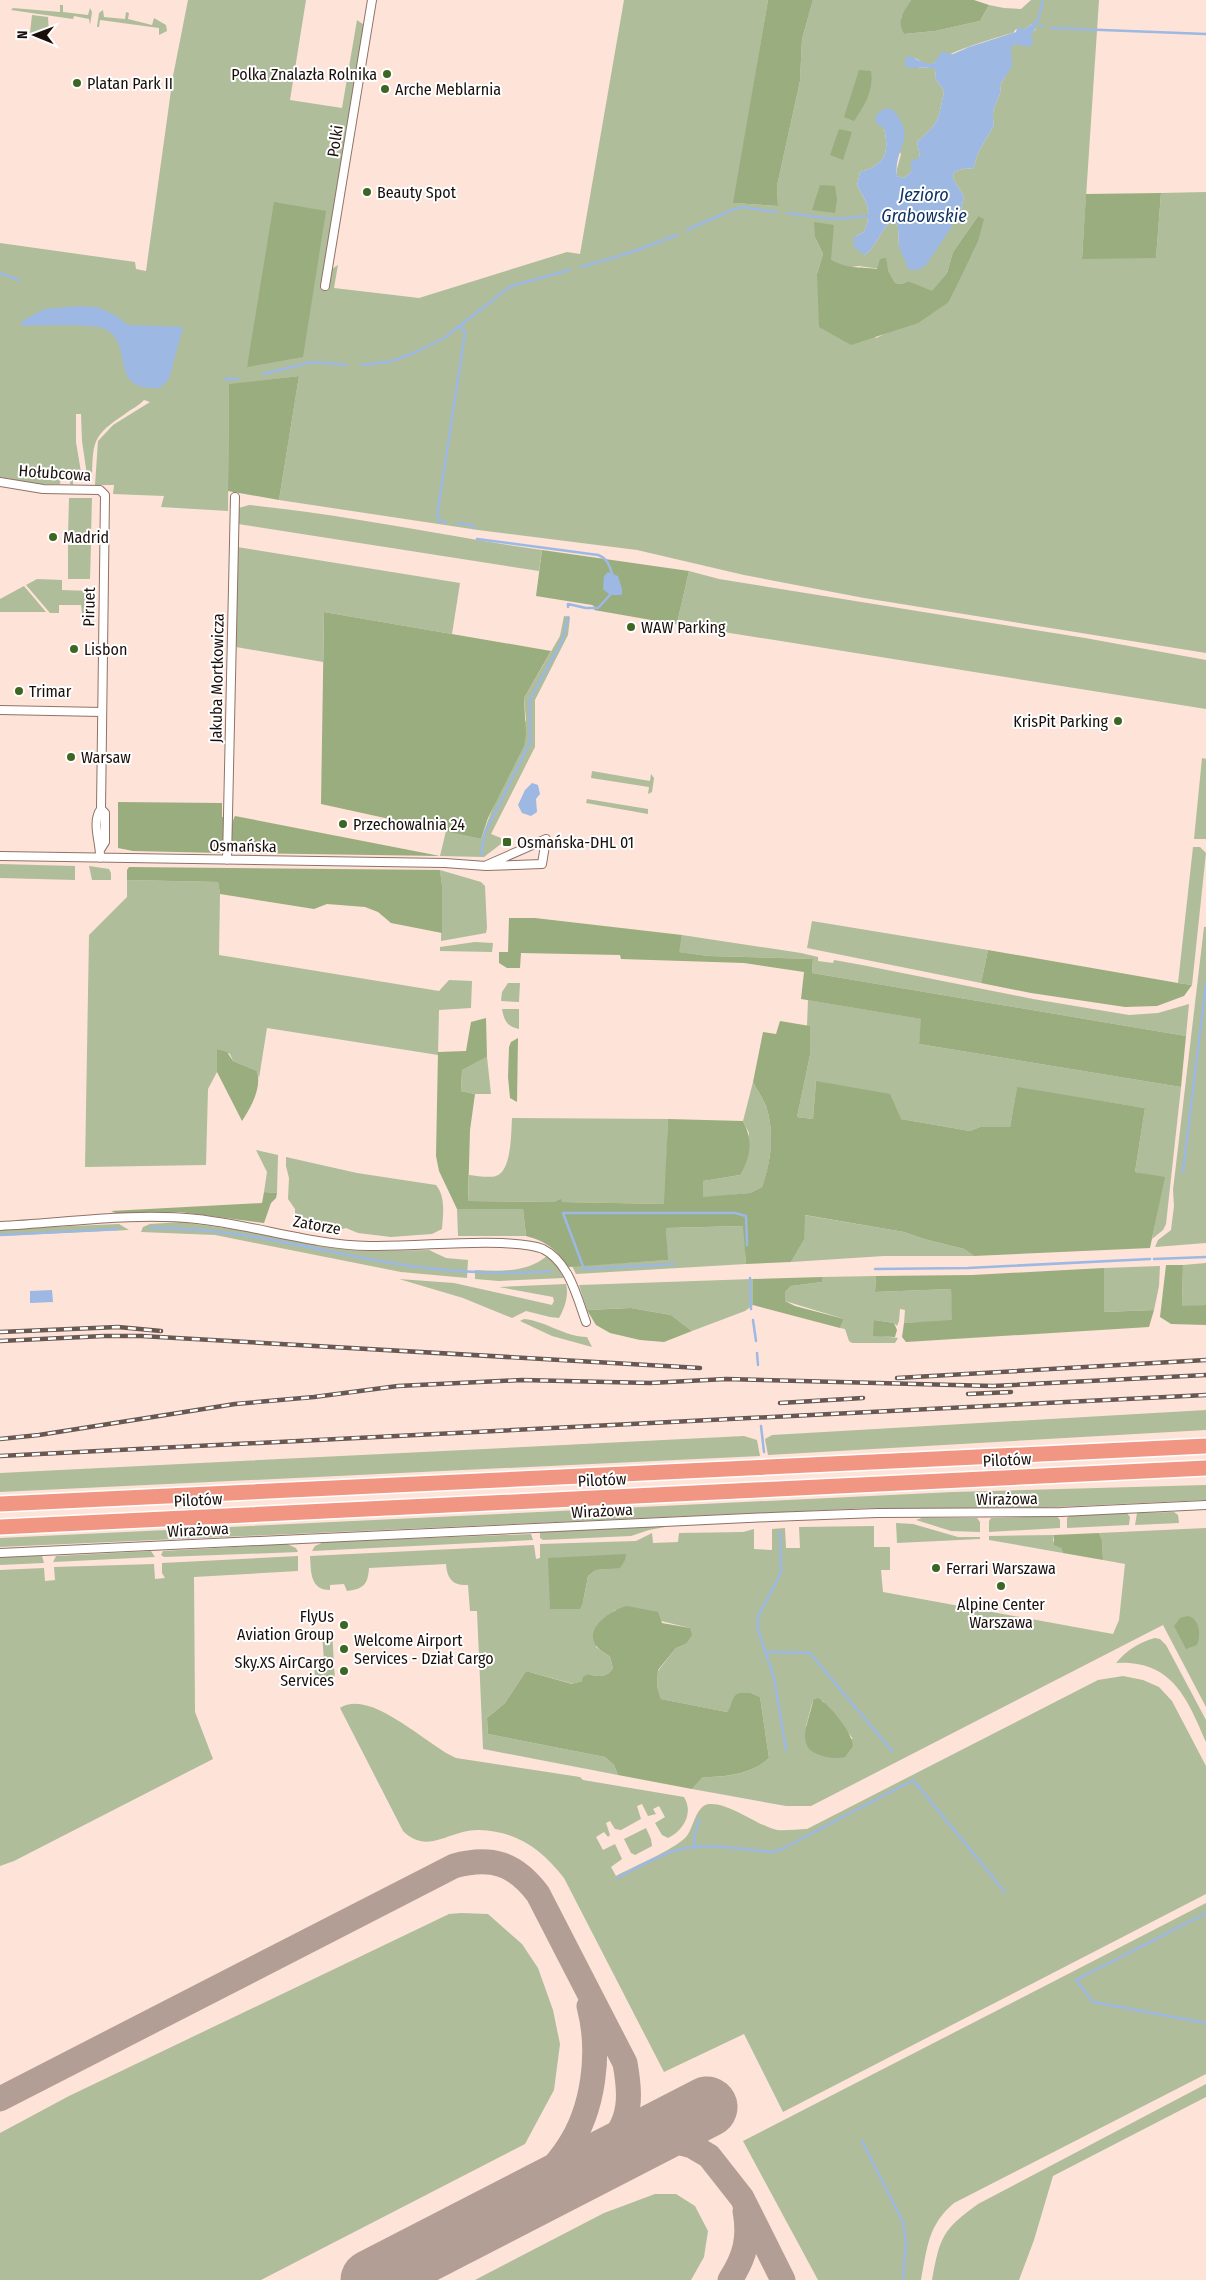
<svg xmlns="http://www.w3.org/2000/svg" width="1206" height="2280" viewBox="0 0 1206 2280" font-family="'Fira Sans Condensed',sans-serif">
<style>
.green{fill:#afbd9b;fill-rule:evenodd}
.forest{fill:#9aad7e}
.water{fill:#9cb8e3}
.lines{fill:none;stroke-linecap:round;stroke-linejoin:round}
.stream{stroke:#9cb8e3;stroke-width:2.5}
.taxiway{stroke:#b39e96;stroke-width:25}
.runway{stroke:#b39e96;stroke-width:61}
.minor-casing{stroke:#907267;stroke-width:10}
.motorway-casing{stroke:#fff;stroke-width:18}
.minor{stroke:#fff;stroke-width:8}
.motorway{stroke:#f19683;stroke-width:15}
.rail-casing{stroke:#685852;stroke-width:4.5}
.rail{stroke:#fff;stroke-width:2.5;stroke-dasharray:8;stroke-linecap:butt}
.poi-dot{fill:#3d6622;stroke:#fff;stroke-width:2}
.labels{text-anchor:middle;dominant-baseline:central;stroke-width:4;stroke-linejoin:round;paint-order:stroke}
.poi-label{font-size:16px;fill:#1a0f0b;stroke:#fff;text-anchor:start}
.street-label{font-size:16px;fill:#1a0f0b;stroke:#fff}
.water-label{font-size:18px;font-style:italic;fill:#0f3164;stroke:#fff}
</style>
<rect width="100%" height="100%" fill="#fee3d9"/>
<path class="green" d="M188 0H306L290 100 342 108 357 20 364 25 321 287 329 288 332 269 338 265 334 288 419 298 567 252 580 254 624 0H768L734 203 778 206 777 186 800 81 802 39 813 0H911L901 18 904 34 935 31 980 21 989 5 1004 8 1021 9 1031 0H1099L1082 258H1156L1161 193 1206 192V653L864 598 744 575 637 550 478 530 279 500 299 376 229 385 228 511 161 507 164 496 113 494 114 485H95L98 441 113 425 150 402 144 400C139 406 131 409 125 414 92 436 93 441 92 479L90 482H88L82 441 81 414H76V442L82 478H73V485L70 484V478L61 477 60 484H38L0 477V243L135 262 136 269 146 271 173 76ZM1031 24 1036 29 1019 44H1015L1010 48C1012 63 1009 72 1000 85 1003 100 989 104 994 125L978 153 973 169 965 168 954 172 953 179 964 196 960 214 943 238 899 247 898 227 893 219C881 229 878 244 865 255L856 236 864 232C872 213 868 203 857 186L860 172C885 165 890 153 884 128L901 154 897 169V176L904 178 911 172 920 157 917 142C940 122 938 120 944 91L935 78 936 71 932 67 919 68 915 58 927 65 933 64C939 55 1000 36 1013 33L1016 29H1025ZM326 211 261 364 247 366ZM978 216 963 271 949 302 876 338 817 274 823 254 815 237 831 259 844 268 859 266 888 270 895 283 902 284 908 281 932 292 947 273 953 252Z
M60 5H63V12L88 15 90 8 92 12 90 25 89 19 74 16 73 19 11 10 13 8 60 12Z
M103 10 104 17 125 19 126 12 129 13 128 19 152 25 154 18 166 25 167 31 159 35V28L100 20 99 27H97L99 13Z
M32 15 48 17 49 36 30 33Z
M69 498H92L91 536H68Z
M249 505C348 515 444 536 542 550L539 571 238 524 239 508Z
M68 545H91L90 579H68Z
M237 547 460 583 452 634 324 612 323 662 236 647Z
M689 571 719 579 1085 638 1206 660V709L674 624 678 619Z
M37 579 62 580V590L90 591V613H82L81 605H59V613H50L26 585Z
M24 586 46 612H0V599Z
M564 616 570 617 568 635 535 700V747L491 834 506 840 484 857 440 856 446 831 481 839 526 720 524 698 560 636Z
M1202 758 1206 759V839H1194Z
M592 771 650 781 651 774 654 778 652 792 648 794 649 787 591 778Z
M587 799 648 809V814L586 803Z
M1193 847H1200L1206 853 1192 985 1178 983Z
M0 864 75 866V880L0 878Z
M89 866 109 869 111 873V880H92Z
M440 870 481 882 485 886 487 928 486 933 441 941 442 886Z
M127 880 218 882 220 894 219 955 439 991 449 980 472 981 471 1008 439 1010 438 1055 267 1028 259 1078 257 1071 233 1061 230 1054 217 1049V1072L208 1089 206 1165 85 1167 89 935 127 897Z
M812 921 988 950 981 983 807 948Z
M1204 927H1206V1243L1155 1247 1158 1240 1171 1230 1174 1206 1173 1190Z
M682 935 801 953 818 957V961L833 963 834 960 862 965 1033 999 1129 1015 1158 1013 1189 1004 1186 1036 812 973 813 959 708 956 678 952Z
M475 942 493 943 492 952 440 951V947Z
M508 983H520L519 1002 501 1001 502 992Z
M808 1000 922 1019 919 1044 1181 1087 1166 1224 1163 1230 1152 1239 1164 1178 1135 1172 1145 1108 1017 1088 1010 1127H980L970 1131 901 1119 816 1081 813 1119 797 1117 810 1055V1026H807Z
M502 1009H519V1029C507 1027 504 1020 502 1009Z
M487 1057 491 1094H475L461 1091 462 1070Z
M753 1082C757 1090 763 1098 766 1106 775 1133 771 1161 762 1187L750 1193 703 1198V1181L740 1175 749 1133 743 1121Z
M512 1118 668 1119 665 1204 561 1202V1200L554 1202 468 1201 469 1175C477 1176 489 1178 496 1176 512 1171 511 1132 512 1118Z
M256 1150 278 1155 277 1193 264 1192 267 1172Z
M286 1157 357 1173 436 1185C446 1197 443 1215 442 1229L432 1234 391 1237 358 1233 346 1228 335 1231H312L295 1227V1209L288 1199 289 1178 286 1166Z
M457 1209H523L526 1236H458Z
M804 1215 904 1232 924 1239 964 1249 974 1256H884L791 1262 804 1240Z
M181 1222 261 1233 336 1248 372 1251 429 1250 446 1258 468 1260 467 1278 401 1272 215 1235 141 1232 143 1227 150 1224Z
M119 1224 129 1230 0 1236V1229Z
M744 1226 746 1264 576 1274 572 1266 667 1260 666 1228Z
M547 1256 554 1261 564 1278 499 1281 475 1279V1270C502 1271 526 1273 547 1256Z
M1206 1263V1305L1182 1307 1183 1265Z
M1160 1266 1159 1286 1154 1310 1104 1312V1268Z
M876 1276 875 1292 951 1289 953 1321 904 1323 905 1310 900 1309 899 1321 897 1326 894 1323 874 1320V1335L898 1338 895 1343H852L849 1341 845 1329 840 1328 844 1319 785 1301V1292L791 1286 822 1282V1277Z
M399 1279 454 1283 552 1305 554 1301 553 1297 499 1287 566 1284C569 1294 565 1308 559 1318L550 1317 526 1311 512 1318 463 1298Z
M753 1279V1305L745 1311 692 1331 671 1315 631 1308 587 1310 579 1285Z
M524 1319C546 1321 565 1337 587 1337L592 1347 552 1336 520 1321Z
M1206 1410V1430L768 1455 765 1439 772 1435Z
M744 1436 757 1440 760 1456 0 1492V1473Z
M1206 1485V1500L1035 1508H873L0 1547V1538L953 1492Z
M1174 1512 1178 1515 1179 1523 1135 1525 1137 1513Z
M1127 1513 1130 1517 1129 1525 1067 1528V1518L1069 1516Z
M1057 1516 1060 1520V1528L989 1532V1521L991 1518Z
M922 1518H977L980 1522V1532L951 1531 916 1520Z
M896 1523 913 1524 958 1537H980V1539L897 1543Z
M663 1526 665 1527 649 1530 631 1536 543 1540 540 1538V1532Z
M874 1526V1547H890V1570H881L883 1592 1113 1634 1119 1620 1125 1564 1103 1560 1102 1540 1099 1533 1206 1528V1707L1163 1625 811 1806H786L692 1789 703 1777C726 1777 752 1774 769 1758L760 1697 751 1693 727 1712 661 1699 657 1686 658 1671 676 1648 686 1644 690 1628 615 1610 603 1620 596 1647 610 1657 613 1668C607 1678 598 1677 588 1674L582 1681 573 1684 526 1671 505 1703 487 1718 488 1734 605 1757 614 1765 618 1775 483 1749 477 1611H470L468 1585C453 1586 447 1579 446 1564L369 1568C368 1585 363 1589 347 1591L344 1584 330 1585V1590C310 1590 311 1572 310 1556L534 1545 536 1559 540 1558V1544L636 1541 652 1533 653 1543 678 1542 679 1533 743 1532 754 1529V1549L772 1550V1529L785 1528 786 1548H800L799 1527ZM548 1558 607 1569 596 1570 588 1576 583 1602ZM813 1700 823 1701 853 1739 806 1726Z
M531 1534 533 1540 312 1551 315 1546 324 1542Z
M1054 1535 1053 1541 1061 1548 1063 1553 989 1540V1536Z
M287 1544 296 1548 298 1552 164 1557 161 1555 163 1551Z
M151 1551 155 1557 53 1562 56 1556Z
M40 1556H42L44 1563 0 1565V1557Z
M298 1556V1571L194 1577 195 1712 213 1759 14 1861 0 1866V1570L44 1568 45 1581 55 1580 54 1567 154 1564 155 1579 165 1578 162 1573V1563Z
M332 1631 334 1664 324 1661 322 1633Z
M1155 1638 1160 1639 1166 1645 1206 1720V1742C1187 1698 1172 1660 1116 1663 1126 1651 1139 1642 1155 1638Z
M314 1662C322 1662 326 1667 334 1667L335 1678 318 1679 315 1677Z
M1123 1676 1143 1680 1159 1687 1172 1701 1206 1766V1894L783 2112 744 2034 664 2072 564 1878C542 1850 517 1831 479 1830 450 1829 428 1856 403 1831L340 1708C371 1688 427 1746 456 1758L580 1777 583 1780 684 1797C694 1813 683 1831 668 1838L662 1835 655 1823 665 1817 659 1806 653 1809 656 1814 648 1816 642 1804 637 1806 641 1819 621 1830 615 1829 610 1821 606 1823 610 1835 608 1837 604 1832 596 1837 603 1850 615 1844 622 1859 611 1867 616 1876C634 1866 672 1851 686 1837 694 1828 695 1806 709 1804 729 1802 758 1826 777 1830 786 1831 798 1829 807 1829L1098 1680Z
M646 1828 651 1839 652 1846 635 1855 631 1853 624 1839Z
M1206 1903V2074L954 2203C928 2225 927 2248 921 2280H818L743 2141Z
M461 1913 488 1914 522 1944 538 1968 553 2010 560 2044 554 2090 525 2144 261 2280H0V2133L69 2096 449 1914Z
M1206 2084V2097L1053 2176 1034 2240 1019 2280H932C940 2237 942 2230 978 2204Z
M655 2194H676L695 2206 708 2231 704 2257 691 2280H475L604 2213Z"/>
<path class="forest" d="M768 0H813L802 39 800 81 777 186 778 206 733 203Z
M911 0H974L989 5 980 21 935 31 904 34C896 20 904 12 911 0Z
M859 70 871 71C874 90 865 105 854 121L844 117Z
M839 129 852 132 843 160 830 155Z
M820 185 835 186 837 199 835 213 812 210Z
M1161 193 1156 258 1082 259 1086 194Z
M274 202 326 211 303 357 247 367Z
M978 216 984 219 978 241 949 302 918 323 851 345 819 327 817 274 823 254 815 237 814 222 834 225 831 259C847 270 858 266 877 269L880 259 886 258 888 270 895 283 902 284 908 281 932 291 947 273 953 252Z
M299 376 279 500 228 491 229 384Z
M542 550 689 571 678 619 674 624 594 610 595 607 592 605 536 596Z
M324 612 551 651 524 698 526 735 524 746 488 818 481 839 321 804Z
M118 802 222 803V817H225L222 851 220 853 133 851 118 848Z
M235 816 440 856 236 853 232 850C231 841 230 825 235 816Z
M129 867 440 870 442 886V933L391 923 378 912 365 907 327 904 314 909 220 894 218 882 127 880V870Z
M509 918H535L682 935 679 952 708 956 813 959 812 973 1186 1036 1181 1087 919 1044 921 1019 801 999 804 972 744 963 621 959 620 955 521 953 520 968H507L499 963V952H508Z
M988 950 1178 983 1192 985 1184 996 1157 1006 1125 1007 1031 993 981 983Z
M486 1018 487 1057 462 1070 461 1091 475 1094 470 1130 468 1201 554 1202 561 1199 562 1202 664 1204 668 1119 743 1121C753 1140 751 1157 740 1175L703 1181V1197L750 1193 762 1187C771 1161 775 1133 766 1106 763 1098 757 1090 753 1082L763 1032 776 1034 780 1021 810 1026V1055L797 1117 813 1119 816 1081 890 1094 901 1119 970 1131 980 1127H1010L1017 1087 1145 1108 1135 1172 1165 1177 1150 1248 974 1256 964 1249 924 1239 904 1232 805 1215 804 1240 791 1262 746 1264 743 1226 666 1228 668 1260 569 1267C555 1249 548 1242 526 1236L523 1209H457L439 1171 436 1156 438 1052 466 1051 471 1022Z
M518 1038 517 1102 510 1098 508 1077 509 1047 511 1042Z
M217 1049 227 1052 233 1061 257 1071C262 1088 251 1107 242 1121L217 1072Z
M264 1192 277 1193 276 1198 271 1203 264 1223 180 1212 118 1214 111 1211 262 1203Z
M1166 1265H1183L1182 1306 1206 1305V1325L1171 1324 1160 1317Z
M1104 1268V1312L1154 1310 1149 1327 906 1342 902 1337 904 1323 952 1320 951 1289 875 1292 876 1276 972 1275Z
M822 1277V1282L791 1286 785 1292V1301L795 1306 844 1319 840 1328 753 1305V1279Z
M631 1308 671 1315 692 1331 664 1342 640 1340 610 1333 596 1325 587 1310Z
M874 1320 894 1323 897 1330 895 1337 873 1336Z
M1099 1533 1102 1540 1103 1560 1063 1553 1061 1548 1054 1545V1535Z
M626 1554 625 1560 620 1568 596 1570 588 1576 583 1602 580 1609H550L548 1558Z
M627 1606 658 1612 662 1623 690 1628 692 1635 686 1644 676 1648 658 1670 657 1686 661 1699 727 1712C733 1706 730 1697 739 1693H751L760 1697 769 1758C752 1774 725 1777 703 1777L692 1789 618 1775 614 1765 605 1757 488 1734 487 1718 505 1703 526 1671 572 1684 582 1681 583 1677 588 1674C598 1677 607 1678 613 1668L610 1657C606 1653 598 1650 595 1644 585 1627 613 1609 627 1606Z
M1188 1616C1200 1619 1201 1635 1197 1645L1186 1649 1174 1626 1180 1618Z
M818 1698C830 1705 852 1732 853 1746L845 1757C835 1759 827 1758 817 1754 794 1745 811 1717 813 1700Z"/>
<path class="water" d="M1031 24 1036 28 1031 35 1033 43 1029 47 1015 44 1011 48 1012 66 1000 85C1003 100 989 104 994 125L978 153 973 169 965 168 954 172 953 179 964 196 960 214 926 265 918 270H909L899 247 898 227 893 219C881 229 878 244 865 255L855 248 853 240 856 236 864 232C872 213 868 203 857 186L860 172C885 165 890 153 884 128L877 124 875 117 883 109H892C919 139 893 147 897 176L904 178 911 172V161L920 157 917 142C940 122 938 120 944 91L935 78 936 71 932 68C923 66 913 70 905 66V59L908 56C917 58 924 65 933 64L942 52 953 54 969 47 1016 32 1017 28 1025 29Z
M78 306 97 307 115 315 128 325 183 327 169 379 160 388C107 391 135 348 107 330 97 323 38 326 22 326V321L44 309Z
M608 572 618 576 622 589V595H610L603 589 604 576Z
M532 783 538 785 540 794 536 799 537 812 531 816 522 813 518 805 525 790Z
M52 1290 53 1302 30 1303V1291Z"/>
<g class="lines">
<path class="stream" d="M1036 23 1043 27
M1032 28 1039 17 1043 0
M1051 28 1206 34
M787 213 834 219 870 216
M687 230 732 210 742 207 777 212
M581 267 629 253 677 235
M0 273 19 280
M362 365 389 362 414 353 444 338 511 286 570 270
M263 374 312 362 347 365
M225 379H238
M446 522 439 521 437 516 465 333 463 328H457
M457 523 472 525 474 528
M477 539 598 555C607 558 609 565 612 573
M568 607V604L586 608H598L610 595
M481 855 485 833 530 742V699L563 639 568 617
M1183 1172 1206 983
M150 1228C223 1227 292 1244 363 1258 425 1270 489 1276 551 1271
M0 1235 118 1229
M1154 1259 1206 1257
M675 1264 584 1269 563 1213H735L746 1216 747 1245
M875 1269 968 1268 1150 1259
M750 1278 751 1309
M753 1320 756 1341
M757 1353 758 1365
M761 1426 764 1452
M780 1532 781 1573 758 1616V1630L774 1678 786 1750
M767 1652 810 1653 892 1751
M695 1848 694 1836 699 1819
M617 1878C636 1868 656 1856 677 1850 704 1842 745 1850 773 1852L782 1849 913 1780 1005 1892
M1206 1913 1076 1980 1093 2002 1206 2023
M862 2141 903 2222 906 2242 903 2280"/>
<path class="taxiway" d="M0 2099 454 1866C491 1856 515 1863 538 1894L625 2063C634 2114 626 2126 594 2165
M641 2141 665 2139 692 2146 709 2156 742 2198 783 2280
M523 2202C538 2185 554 2168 567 2149 594 2110 601 2052 589 2006
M730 2280C745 2257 750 2238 745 2211"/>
<path class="runway" d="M371 2280 707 2107"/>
<g class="minor-casing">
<path id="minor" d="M325 286 372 0
M0 482 43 489 100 490 105 495 101 809C91 822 101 844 100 858
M0 710 102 712
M100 850 105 842V813L101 809
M0 856 445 863 486 866 542 864 546 839
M227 860 235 497
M487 865 546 839
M0 1226C63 1223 134 1212 197 1219 254 1225 312 1245 369 1246 413 1247 457 1241 502 1243 515 1244 531 1244 543 1249 569 1262 577 1297 586 1322
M0 1553 771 1517 877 1513 1061 1512 1206 1505"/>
</g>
<g class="motorway-casing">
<path id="motorway" d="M0 1504 1206 1446
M0 1527 1206 1468"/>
</g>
<use href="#minor" class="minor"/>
<use href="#motorway" class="motorway"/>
<g class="rail-casing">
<path id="rail" d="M0 1332 118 1327 161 1331
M0 1341 104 1336H141L700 1368
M897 1378 1206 1360
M968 1394 1011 1392
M780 1403 863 1398
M0 1439 39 1435 235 1404 314 1397 398 1386 522 1380 650 1383 726 1379 993 1386 1206 1375
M0 1456 1206 1395"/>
</g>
<use href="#rail" class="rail"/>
</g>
<g class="poi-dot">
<circle cx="387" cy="74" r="5"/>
<circle cx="77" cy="83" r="5"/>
<circle cx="385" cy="89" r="5"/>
<circle cx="367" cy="192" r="5"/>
<circle cx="53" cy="537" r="5"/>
<circle cx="631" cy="627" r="5"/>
<circle cx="74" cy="649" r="5"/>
<circle cx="19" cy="691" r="5"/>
<circle cx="1118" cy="721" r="5"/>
<circle cx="71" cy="757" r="5"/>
<circle cx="343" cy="824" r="5"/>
<rect x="502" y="837" width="10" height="10" rx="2.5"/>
<circle cx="936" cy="1568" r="5"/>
<circle cx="1001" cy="1586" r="5"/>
<circle cx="344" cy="1625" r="5"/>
<circle cx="344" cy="1649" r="5"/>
<circle cx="344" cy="1671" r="5"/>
</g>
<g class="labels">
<g class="poi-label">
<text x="377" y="74" text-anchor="end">Polka Znalazła Rolnika</text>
<text x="87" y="83">Platan Park II</text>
<text x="395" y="89">Arche Meblarnia</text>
<text x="377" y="192">Beauty Spot</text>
<text x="63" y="537">Madrid</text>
<text x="641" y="627">WAW Parking</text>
<text x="84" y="649">Lisbon</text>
<text x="29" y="691">Trimar</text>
<text x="1108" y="721" text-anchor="end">KrisPit Parking</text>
<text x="81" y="757">Warsaw</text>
<text x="353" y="824">Przechowalnia 24</text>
<text x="517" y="842">Osmańska-DHL 01</text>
<text x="946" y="1568">Ferrari Warszawa</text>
<text x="1001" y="1604" text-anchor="middle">Alpine Center<tspan x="1001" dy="18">Warszawa</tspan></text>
<text x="334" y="1616" text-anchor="end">FlyUs<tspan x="334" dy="18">Aviation Group</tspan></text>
<text x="354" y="1640">Welcome Airport<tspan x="354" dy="18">Services - Dział Cargo</tspan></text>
<text x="334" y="1662" text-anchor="end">Sky.XS AirCargo<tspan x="334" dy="18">Services</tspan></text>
</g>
<g class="street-label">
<text transform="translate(335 141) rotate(-81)">Polki</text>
<text transform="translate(55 473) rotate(4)">Hołubcowa</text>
<text transform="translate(89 607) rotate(-89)">Piruet</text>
<text transform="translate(217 678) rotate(-89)">Jakuba Mortkowicza</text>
<text transform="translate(243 846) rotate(1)">Osmańska</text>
<text transform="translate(317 1225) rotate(10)">Zatorze</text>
<text transform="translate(1007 1460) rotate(-3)">Pilotów</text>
<text transform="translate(602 1480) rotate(-3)">Pilotów</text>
<text transform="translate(1007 1499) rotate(-1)">Wirażowa</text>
<text transform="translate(198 1500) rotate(-3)">Pilotów</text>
<text transform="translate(602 1511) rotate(-3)">Wirażowa</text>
<text transform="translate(198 1530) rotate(-3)">Wirażowa</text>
</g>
<g class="water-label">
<text x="924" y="195">Jezioro<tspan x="924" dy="21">Grabowskie</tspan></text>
</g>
</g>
<g transform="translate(35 35) rotate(271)" stroke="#ffffff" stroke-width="4" paint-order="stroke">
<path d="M0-4L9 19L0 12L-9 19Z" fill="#1a0f0b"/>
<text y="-8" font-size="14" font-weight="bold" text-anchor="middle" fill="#1a0f0b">N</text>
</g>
</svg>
